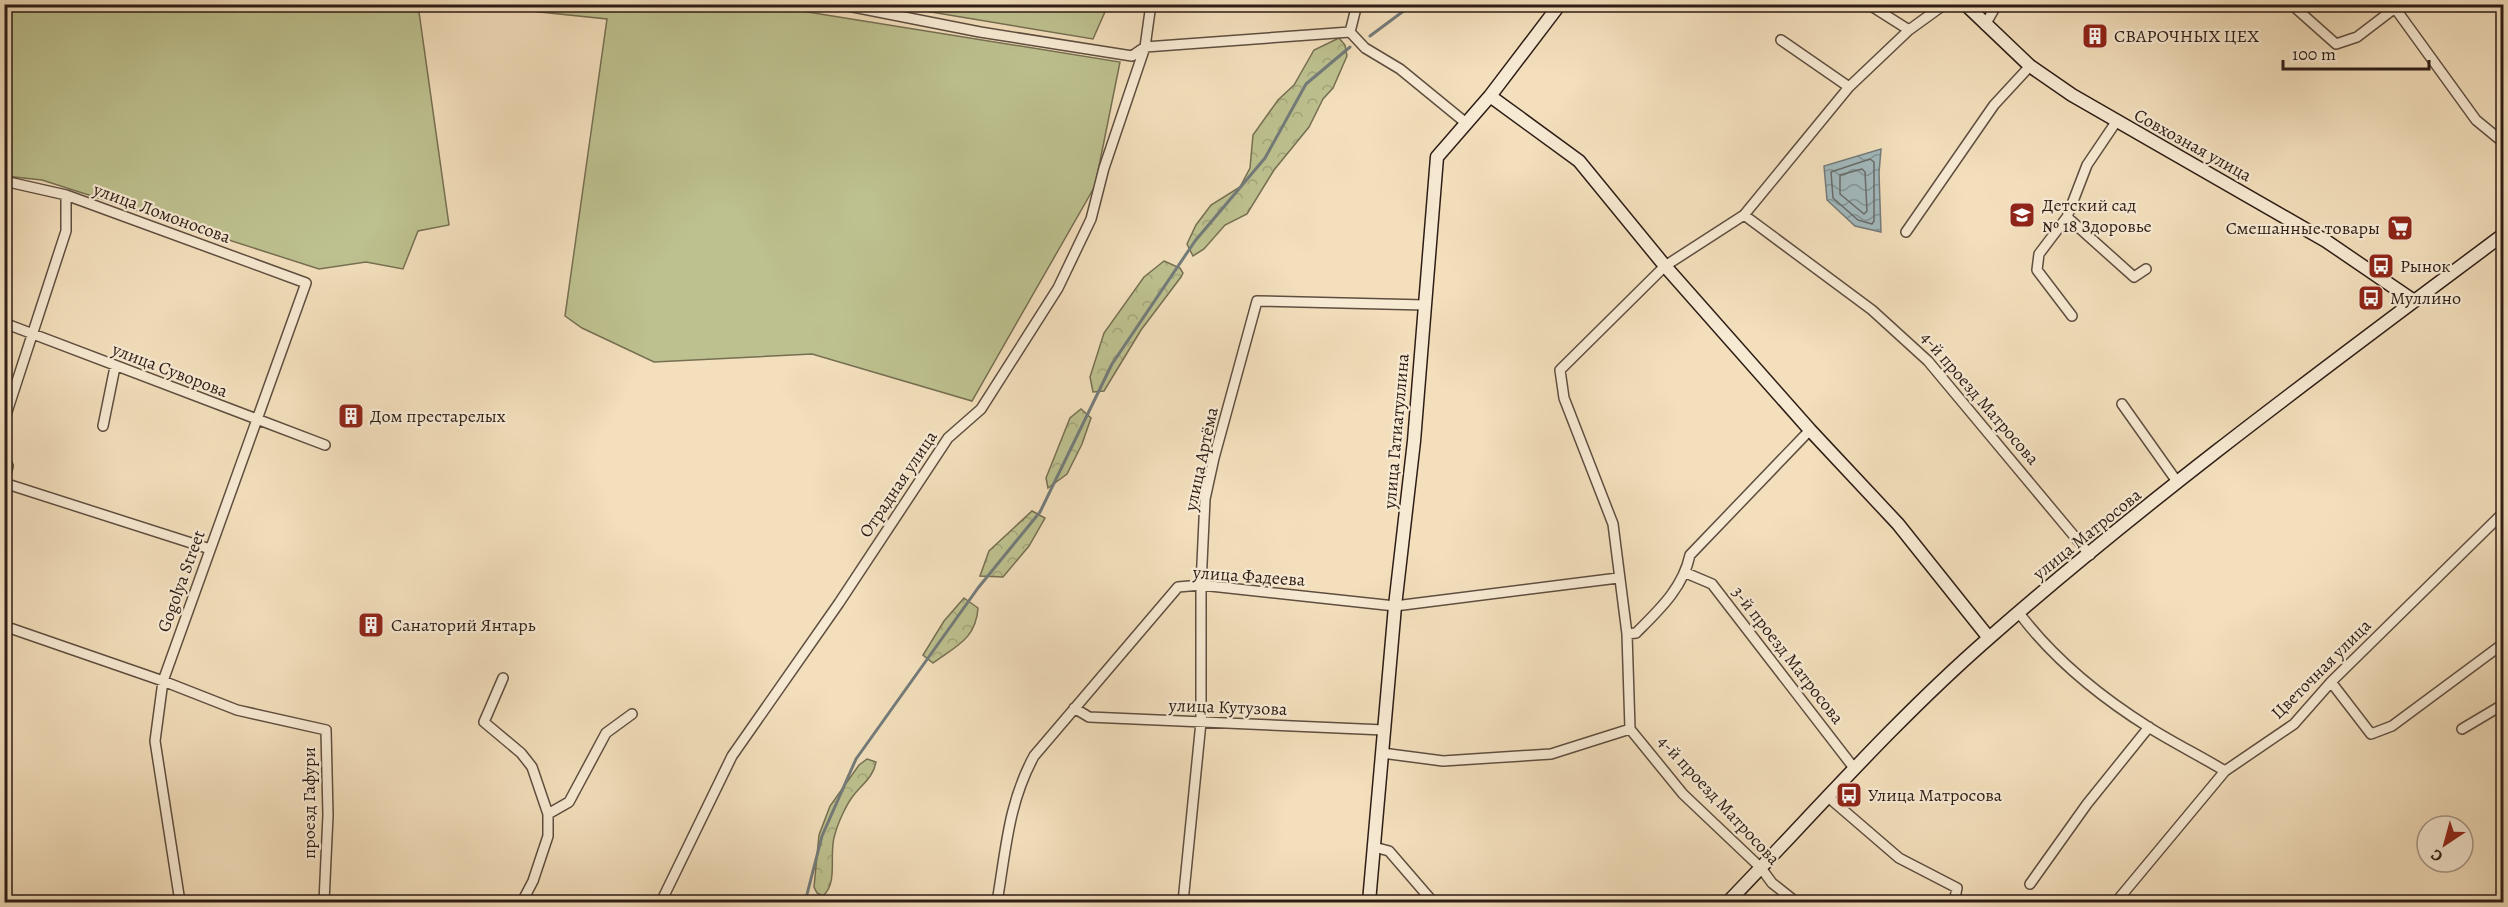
<svg xmlns="http://www.w3.org/2000/svg" width="2508" height="907" viewBox="0 0 2508 907" font-family="Alegreya,serif">
<style>
.forest{fill:url(#forest-crowns);stroke:#766f52;stroke-width:1.5}
.garden{fill:#bdc18f;stroke:#766f52;stroke-width:1.5}
.water{fill:url(#water-waves);stroke:#737b7a;stroke-width:1.5}
.lines{fill:none;stroke-linecap:round;stroke-linejoin:round}
.shore{stroke:#686b6a;stroke-width:1.5}
.stream{stroke:#737b7a;stroke-width:3}
.street-casing{stroke:#5f4e40;stroke-width:12}
.secondary-casing{stroke:#2e1d16;stroke-width:15}
.street{stroke:#f7ead3;stroke-width:9}
.secondary{stroke:#f7ead3;stroke-width:12}
.labels{text-anchor:middle;dominant-baseline:central;stroke-width:4.5;stroke-linejoin:round;paint-order:stroke}
.poi-label{font-size:18px;fill:#2e1d16;stroke:#f7ead3;text-anchor:start}
.street-label{font-size:18px;fill:#2e1d16;stroke:#f7ead3}
</style>
<defs>
<pattern id="forest-crowns" width="20" height="18" patternUnits="userSpaceOnUse" patternTransform="scale(1.5)"><rect width="20" height="18" fill="#bdc18f"/><path d="M2 6a3 3 0 1 1 6 0M12 15a3 3 0 1 1 6 0" fill="none" stroke="#a3a57b"/></pattern>
<pattern id="water-waves" width="16" height="10" patternUnits="userSpaceOnUse" patternTransform="scale(1.5)"><rect width="16" height="10" fill="#a1b9bd"/><path d="M0 5q4-4 8 0t8 0" fill="none" stroke="#849699"/></pattern>
</defs>
<rect width="100%" height="100%" fill="#f3dfbc"/>
<filter id="stains"><feTurbulence type="fractalNoise" baseFrequency=".00333" numOctaves="4"/><feColorMatrix values="0 0 0 0 .2 0 0 0 0 .09 0 0 0 0 .02 0 0 0 .5 -.17"/></filter>
<radialGradient id="worn" r=".72"><stop offset=".6" stop-color="#630" stop-opacity="0"/><stop offset="1" stop-color="#630" stop-opacity=".3"/></radialGradient>
<path class="forest" d="M1339 38 1345 45 1347 56 1333 88 1323 99 1309 127 1274 170 1247 214 1225 225 1204 249 1193 256 1187 244 1196 225 1211 205 1240 187 1250 168 1253 135 1278 100 1294 85 1314 50Z
M1164 261 1180 268 1183 273 1181 277 1141 330 1104 391 1093 392 1090 377 1104 333 1144 277Z
M1081 409 1091 418 1082 444 1067 474 1048 488 1046 478 1070 418Z
M1032 511 1045 518 1029 546 1003 577 980 576 989 551Z
M964 598 978 608C976 639 956 646 933 663L923 655 944 621Z
M867 759 876 762C873 778 862 784 853 796 846 805 838 823 835 834 828 854 839 881 823 896L817 893 814 887 819 835 830 806 859 765Z"/>
<path class="garden" d="M5 4 418 5 449 225 418 231 403 269 366 262 319 269 42 180 5 176Z
M473 5H764L1120 62 1095 186 972 401 812 354 654 362 582 328 565 316 607 19Z
M889 5 1108 4V5L1093 39Z"/>
<path class="water" d="M1881 149 1879 173 1881 232 1855 226 1827 200 1824 166Z"/>
<g class="lines">
<path class="shore" d="M1870 159 1874 162V221L1872 224 1858 220 1833 198 1831 172Z
M1862 169 1865 172 1867 211 1864 214 1840 194V175Z"/>
<path class="stream" d="M1370 36 1413 4
M805 902 822 836 856 759 978 588 1040 512 1112 364 1195 241 1265 158 1306 84 1350 47"/>
<g class="street-casing">
<path id="street" d="M838 4 980 32 1132 56 1145 47 1350 32 1365 48 1400 69 1466 123
M1868 4 1909 30
M2291 4 2336 44 2357 37 2395 8
M2392 4 2476 120 2504 143
M1985 25 1997 4
M1350 32 1357 4
M1781 40 1849 87
M4 181 66 195 306 283 163 681 155 741 180 902
M1744 215 1872 310 1928 361 2090 555
M2067 217 2134 277 2146 269
M1906 232 1994 105 2030 66
M2072 316 2037 270 2039 254 2067 217 2087 165 2116 122
M4 323 325 445
M2122 404 2178 483
M4 421 66 231V195
M103 426 115 367
M4 457 8 466 4 483
M4 483 210 549
M1686 573 1712 584 1854 768
M2019 613C2053 658 2102 698 2150 728 2174 743 2200 756 2225 771
M4 626 163 681 237 710 326 730 328 815 324 902
M1627 634 1636 633C1659 610 1683 588 1690 555L1810 430
M503 678 484 722 521 753 532 767 548 814V836L533 881 522 902
M2331 682 2371 734 2392 726 2504 643
M1074 708 1089 717 1384 730
M2462 729 2504 704
M1382 753 1443 761 1551 754 1630 729
M1827 796 1899 858 1957 888 1954 902
M548 814 569 802 606 733 632 714
M1374 847 1389 851 1433 902
M2030 884 2087 804 2149 727
M661 902 732 756 839 603 948 438 981 409 1058 288 1091 219 1104 168 1145 47 1151 4
M997 902C1006 850 1008 804 1034 756L1178 587 1201 585 1395 606 1618 578
M1183 902 1201 722V585L1205 499 1214 458 1257 301 1425 305
M1796 902 1772 883 1761 868 1683 794 1630 729 1627 634 1613 524 1564 398 1560 370 1665 266 1744 215 1849 87 1909 30 1945 4
M2116 902 2225 771 2294 724 2331 682 2504 512"/>
</g>
<g class="secondary-casing">
<path id="secondary" d="M1965 4 2030 66 2072 95 2326 241 2414 301
M1490 96 1579 161 1665 266 1810 430 1898 524 1989 638
M1369 902 1395 606 1414 441 1437 157 1490 96 1560 4
M1728 902C1814 813 1895 720 1989 638 2152 495 2329 365 2504 234"/>
</g>
<use href="#street" class="street"/>
<use href="#secondary" class="secondary"/>
</g>
<defs>
<g id="building-square" transform="scale(1.35)"><rect x="-9" y="-9" width="18" height="18" rx="4" fill="#8f2418" stroke="#f7ead3"/><path d="M-4-6H4V6H1V3H-1V6H-4ZM-2.5-4.3h1.7v1.8h-1.7ZM.8-4.3h1.7v1.8H.8ZM-2.5-1h1.7V.8h-1.7ZM.8-1h1.7V.8H.8Z" fill="#fff"/></g>
<g id="school-square" transform="scale(1.35)"><rect x="-9" y="-9" width="18" height="18" rx="4" fill="#8f2418" stroke="#f7ead3"/><path d="M0-5L7-2L0 1L-7-2ZM-4 1L0 2.5L4 1V4Q0 6-4 4Z" fill="#fff"/></g>
<g id="supermarket-square" transform="scale(1.35)"><rect x="-9" y="-9" width="18" height="18" rx="4" fill="#8f2418" stroke="#f7ead3"/><path d="M-6-5.5h2.5l.6 2H6L4.5 2H-2.5L-4.4-4H-6ZM-1.5 3.2a1.3 1.3 0 1 0 .1 0ZM3 3.2a1.3 1.3 0 1 0 .1 0Z" fill="#fff"/></g>
<g id="bus-square" transform="scale(1.35)"><rect x="-9" y="-9" width="18" height="18" rx="4" fill="#8f2418" stroke="#f7ead3"/><path d="M-5-6H5V4H4V6H2V4H-2V6H-4V4H-5ZM-3.5-4V0h7V-4ZM-3.5 1.2v1.5H-2V1.2ZM2 1.2v1.5H3.5V1.2Z" fill="#fff"/></g>
</defs>
<g fill-rule="evenodd">
<use href="#building-square" x="2095" y="36"/>
<use href="#school-square" x="2022" y="215"/>
<use href="#supermarket-square" x="2400" y="228"/>
<use href="#bus-square" x="2381" y="266"/>
<use href="#bus-square" x="2371" y="298"/>
<use href="#building-square" x="351" y="416"/>
<use href="#building-square" x="371" y="625"/>
<use href="#bus-square" x="1849" y="795"/>
</g>
<g class="labels">
<g class="poi-label">
<text x="2114" y="36">СВАРОЧНЫХ ЦЕХ</text>
<text x="2042" y="205">Детский сад<tspan x="2042" dy="21">№ 18 Здоровье</tspan></text>
<text x="2380" y="228" text-anchor="end">Смешанные товары</text>
<text x="2400" y="266">Рынок</text>
<text x="2390" y="298">Муллино</text>
<text x="370" y="416">Дом престарелых</text>
<text x="391" y="625">Санаторий Янтарь</text>
<text x="1868" y="795">Улица Матросова</text>
</g>
<g class="street-label">
<text transform="translate(2193 145) rotate(29)">Совхозная улица</text>
<text transform="translate(162 213) rotate(20)">улица Ломоносова</text>
<text transform="translate(170 370) rotate(21)">улица Суворова</text>
<text transform="translate(1980 398) rotate(49)">4-й проезд Матросова</text>
<text transform="translate(1396 431) rotate(-85)">улица Гатиатуллина</text>
<text transform="translate(1201 459) rotate(-78)">улица Артёма</text>
<text transform="translate(898 484) rotate(-56)">Отрадная улица</text>
<text transform="translate(2087 534) rotate(-39)">улица Матросова</text>
<text transform="translate(1249 576) rotate(4)">улица Фадеева</text>
<text transform="translate(181 581) rotate(-70)">Gogolya Street</text>
<text transform="translate(1788 655) rotate(52)">3-й проезд Матросова</text>
<text transform="translate(2321 669) rotate(-45)">Цветочная улица</text>
<text transform="translate(1228 707) rotate(2)">улица Кутузова</text>
<text transform="translate(1719 800) rotate(47)">4-й проезд Матросова</text>
<text transform="translate(309 803) rotate(-90)">проезд Гафури</text>
</g>
</g>
<rect width="2508" height="907" fill="none" stroke="#f3dfbc" stroke-width="24"/>
<rect x="6" y="6" width="2496" height="895" fill="none" stroke="#2e1d16" stroke-width="3"/>
<rect x="12" y="12" width="2484" height="883" fill="none" stroke="#2e1d16" stroke-width="1.5"/>
<g transform="translate(2445 844) rotate(216)"><circle r="28" fill="#f7ead3" stroke="#a79887" stroke-width="1.5"/>
<path d="M0-4.5L10 22L0 15L-10 22Z" fill="#8f2418"/>
<text y="-9" font-size="16" font-weight="bold" text-anchor="middle" fill="#2e1d16">С</text>
</g>
<path d="M2283 60v9h146v-9" fill="none" stroke="#2e1d16" stroke-width="3"/>
<text x="2292" y="60" font-size="18" fill="#2e1d16" stroke="#f7ead3" stroke-width="4.5" paint-order="stroke">100 m</text>
<rect width="100%" height="100%" filter="url(#stains)"/>
<rect width="100%" height="100%" fill="url(#worn)"/>
</svg>
